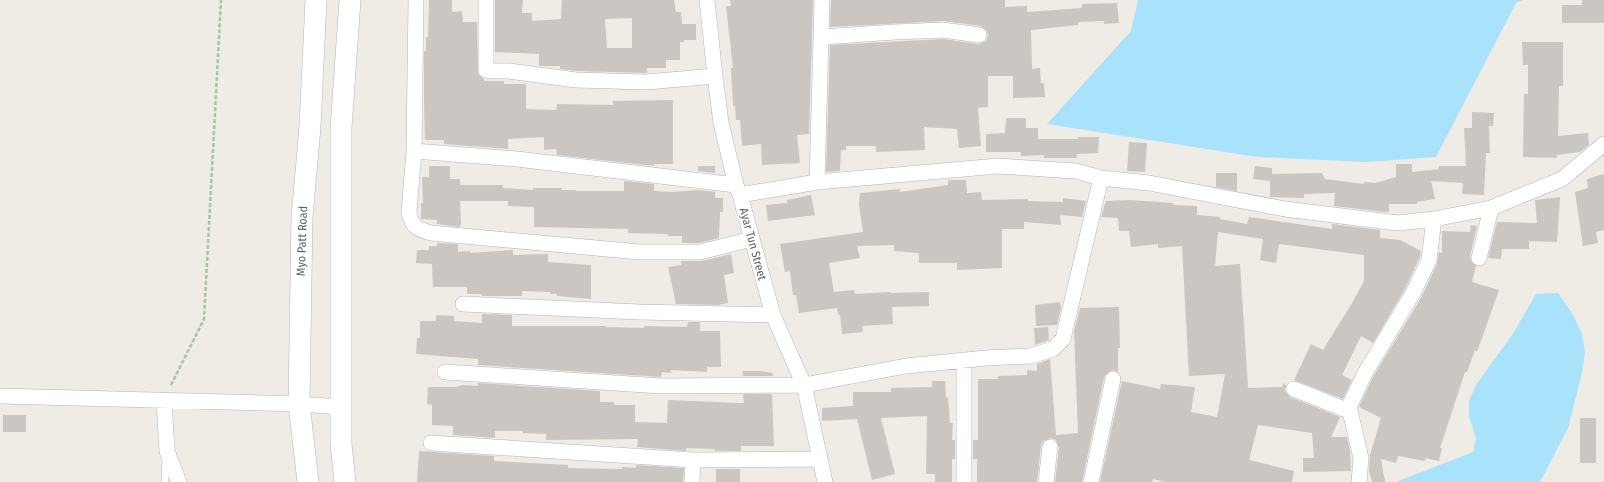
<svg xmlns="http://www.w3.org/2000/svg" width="1604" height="482" viewBox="0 0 1604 482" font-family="'Fira Sans Condensed',sans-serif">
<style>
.water{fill:#a9e2fb}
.building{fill:#cac6c2;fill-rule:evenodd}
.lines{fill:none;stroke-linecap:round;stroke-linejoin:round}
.service-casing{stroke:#b3b6ba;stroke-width:8}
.minor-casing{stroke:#b3b6ba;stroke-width:16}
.secondary-casing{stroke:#b2b6ba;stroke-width:22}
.path{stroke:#9ec9a4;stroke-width:2.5;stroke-dasharray:4 2;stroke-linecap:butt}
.service{stroke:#fff;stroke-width:7}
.minor{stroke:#fff;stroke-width:15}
.secondary{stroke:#fff;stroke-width:21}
.labels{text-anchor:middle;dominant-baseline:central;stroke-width:3.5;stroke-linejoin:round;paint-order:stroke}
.street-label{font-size:12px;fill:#5d6265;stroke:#fff}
</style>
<rect width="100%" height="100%" fill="#efebe5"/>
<path class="water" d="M1138 0H1523L1516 3 1436 157 1366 162 1258 157 1047 124 1131 31Z
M1558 293 1572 313 1582 334 1585 352 1582 373 1568 428 1540 482H1396L1473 452 1476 439 1469 416V401L1476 385 1514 332 1536 294Z"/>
<path class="building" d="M429 0H452V12L462 11 463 22H477L478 74 484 79V81H504V84H526V109L556 110 557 104 613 105V101L673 100V164H654V166L557 155 556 149 544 150V137L508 139V149L444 144V140H425L424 103V51H426V37H428Z
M495 0H523L522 13H532V21L561 19 562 0H674L676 12H681L682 24H696V40H684V42H680V60H666V68H647V73L577 71 560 69V66H539V54L495 52ZM632 18V48H607L605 19Z
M730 0H813L809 134 797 135 800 163 762 165 761 144 742 146 740 120H736L735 106H733L731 68H733L726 6H731Z
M831 0H1005V7L1027 6V12L1082 8V4L1117 3 1119 23 1104 24V21L1078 22V25L1031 30 1032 69 1040 68 1041 83H1044L1045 97 1013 98V76H988V107L978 108 981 146 959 148 957 129 924 127 925 150 876 152V146H846V150H841L840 171 826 172 830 45 943 39 978 44 986 41 988 36 987 31 981 26 944 21 830 27Z
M1582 0H1604V23H1562V5H1582Z
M1522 42H1563V86H1559L1558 136 1588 133 1589 145 1580 152 1557 155V158L1523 157 1524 94H1528V65H1523Z
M1472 112 1494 113 1493 126H1489L1490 153H1486L1484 195 1462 194 1463 183 1431 181 1435 199 1417 202V204H1389V212H1385L1334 206 1335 193 1304 194V198L1270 197V181L1253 179 1255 166 1272 168V174L1322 173 1325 179 1364 184V182L1375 183 1396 177V164H1412V172L1439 169V166H1466L1464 128H1472Z
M1006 118H1026V128H1038V139H1078V137H1099L1098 153 1077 154V158H1044V155L1021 156V152H986V134L1005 133Z
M1129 142 1147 143 1145 172 1127 171Z
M429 166H450V179H460V185H503V188L533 190V188H562V190H576V191H624V181L654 184V191L672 192 698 190 715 192V198H723V212H720L719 238 699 243H682V236H668V234L628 233V229L534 227V207L508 206V201H460L461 224 459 227 437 224V220L421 219V203H423L422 177H429Z
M698 166H715V173L698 171Z
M1216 173H1237V191L1216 187Z
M1604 174V230L1596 232 1598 243 1583 246 1575 192 1588 188 1587 179Z
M948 180H966L967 193 981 192 982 200 1028 199V201L1063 202V198L1086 201 1082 217 1060 215 1061 225 1024 222V229H1002V268L957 270V263H919V253L894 251V245L857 246 860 258 829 263 834 292 854 290 855 294 890 292 891 293 929 292V306L892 307 893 324 862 326 863 332 842 334 840 314 838 315 837 308 799 313 796 295H793L790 271 785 272 780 244 863 232 859 205 860 193 900 189V192L948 185Z
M811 195 815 215 768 221 766 205 787 203V200Z
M1560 197 1557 242 1529 241V249H1502L1501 259 1488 258 1497 222 1537 223 1535 200Z
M1129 200 1174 203 1173 205 1197 206V215L1220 217V219L1247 224 1249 217 1332 229V224L1380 230V238L1400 240 1421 251 1420 257 1405 289 1373 343 1361 336 1342 375 1352 380 1343 399 1294 380 1311 344 1323 350 1352 303 1364 281V255L1279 244 1276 263 1260 260 1263 239 1218 232 1215 266 1240 264 1248 388 1282 387 1283 383 1286 385 1285 391 1290 397 1340 417 1331 437H1347L1350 451 1351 471 1303 472V458H1314L1312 433 1258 425 1249 460 1294 471 1292 482H1165L1153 479 1152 482H1100L1122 381 1160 389 1161 384 1195 387 1191 412 1217 417 1225 374 1189 376 1182 246 1158 248V244L1131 247 1129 231H1119L1118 218 1101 217 1106 201Z
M1471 225 1477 226 1470 256 1471 261 1476 266 1472 282 1499 290 1477 352 1475 350 1467 372H1465L1440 448H1442L1439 461 1425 458V461L1398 456 1396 463 1381 459 1385 482H1372L1369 471 1370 455 1381 418 1359 407 1373 377 1421 298 1437 264 1439 252 1442 253V231L1470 232Z
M437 243 458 244V252L470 251V253L513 250V255L548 254V262L591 265V299L557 296V294H550V292L522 291V296H482V294H467V287H433L432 264 416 263 417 250H429V246H437Z
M731 254 734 273 724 275 728 303 718 305 676 304 668 267 681 265V261H702Z
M1060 302 1061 308 1057 325 1036 326 1035 305Z
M1119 307 1120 348H1118V372L1114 370 1110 371 1104 377 1082 482H1055L1059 448 1056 440 1051 438 1043 441 1041 446 1037 482H977V459H973V440H978V379H998V376L1027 375V370L1037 371V364L1050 359 1056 435 1078 433 1074 331 1080 308Z
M482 314 512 315V326H606L605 327 644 328V326L687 327 688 322H700V331H720L721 367H707V372L671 370V373L662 372 661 377 478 365V359L416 354 417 338H420V321H436V315L454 316V321L482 323Z
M1048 327 1049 340 1035 345 1034 328Z
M743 371H758L773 373V376H743Z
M932 381H945L946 398 948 397 950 423H953L952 440H955V459H952V482H935V474H926L927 416 881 418 895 474 872 480 857 419 822 421V408L853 406V392H891V388L932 387Z
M478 383 600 391V402H614V405H635V422L667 423 668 400 738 403H744L743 394H771L772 395 774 446H741V451H715V449L686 448V451L637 447 638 439 546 440V434L523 433V431H495V438L453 435V426L432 425V405L427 404 428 387H456L463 385 478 386Z
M3 415H26V432H3Z
M1580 418H1596V463H1580Z
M419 451 494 456V461L568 465V468L622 469V467L636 468V465L684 468 683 482H417Z
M716 469H740V482H716Z"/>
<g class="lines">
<g class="service-casing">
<path id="service" d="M165 482 166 460"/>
</g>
<g class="minor-casing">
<path id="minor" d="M416 0 414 151 409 212C412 227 417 229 431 233L640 252H700L752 239
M486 0V70L493 71H509L576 80 647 82 715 76
M707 0 715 76 721 123 736 185 740 195 773 315 804 385 825 482
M822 37 895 32 943 30 979 35
M414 151 517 159 736 185
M817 182 822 0
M740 195 817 182 998 166 1076 171 1101 178 1149 183 1285 209 1398 223 1434 219 1491 208 1562 179 1604 144
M1479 258 1491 208
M463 304 639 312 773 315
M445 372 661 386 804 385 906 366 986 358 1031 356 1053 349 1063 339 1101 178
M1294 389 1344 409 1349 407
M0 396 299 404 341 407
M164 401 167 451 179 482
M431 443 693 460 820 459
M692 482 693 460
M964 482V360
M1046 482 1050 447
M1091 482 1113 379
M1359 482 1361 458 1349 407 1365 373 1413 293 1429 260 1434 219"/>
</g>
<g class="secondary-casing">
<path id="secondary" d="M308 482 299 404 302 217 310 127 316 0
M345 482 341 444V128L350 0"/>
</g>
<path class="path" d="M171 385 204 319 221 0"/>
<use href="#service" class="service"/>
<use href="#minor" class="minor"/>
<use href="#secondary" class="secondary"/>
</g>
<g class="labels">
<g class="street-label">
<text transform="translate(302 241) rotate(-88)">Myo Patt Road</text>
<text transform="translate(753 244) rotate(75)">Ayar Tun Street</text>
</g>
</g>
</svg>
